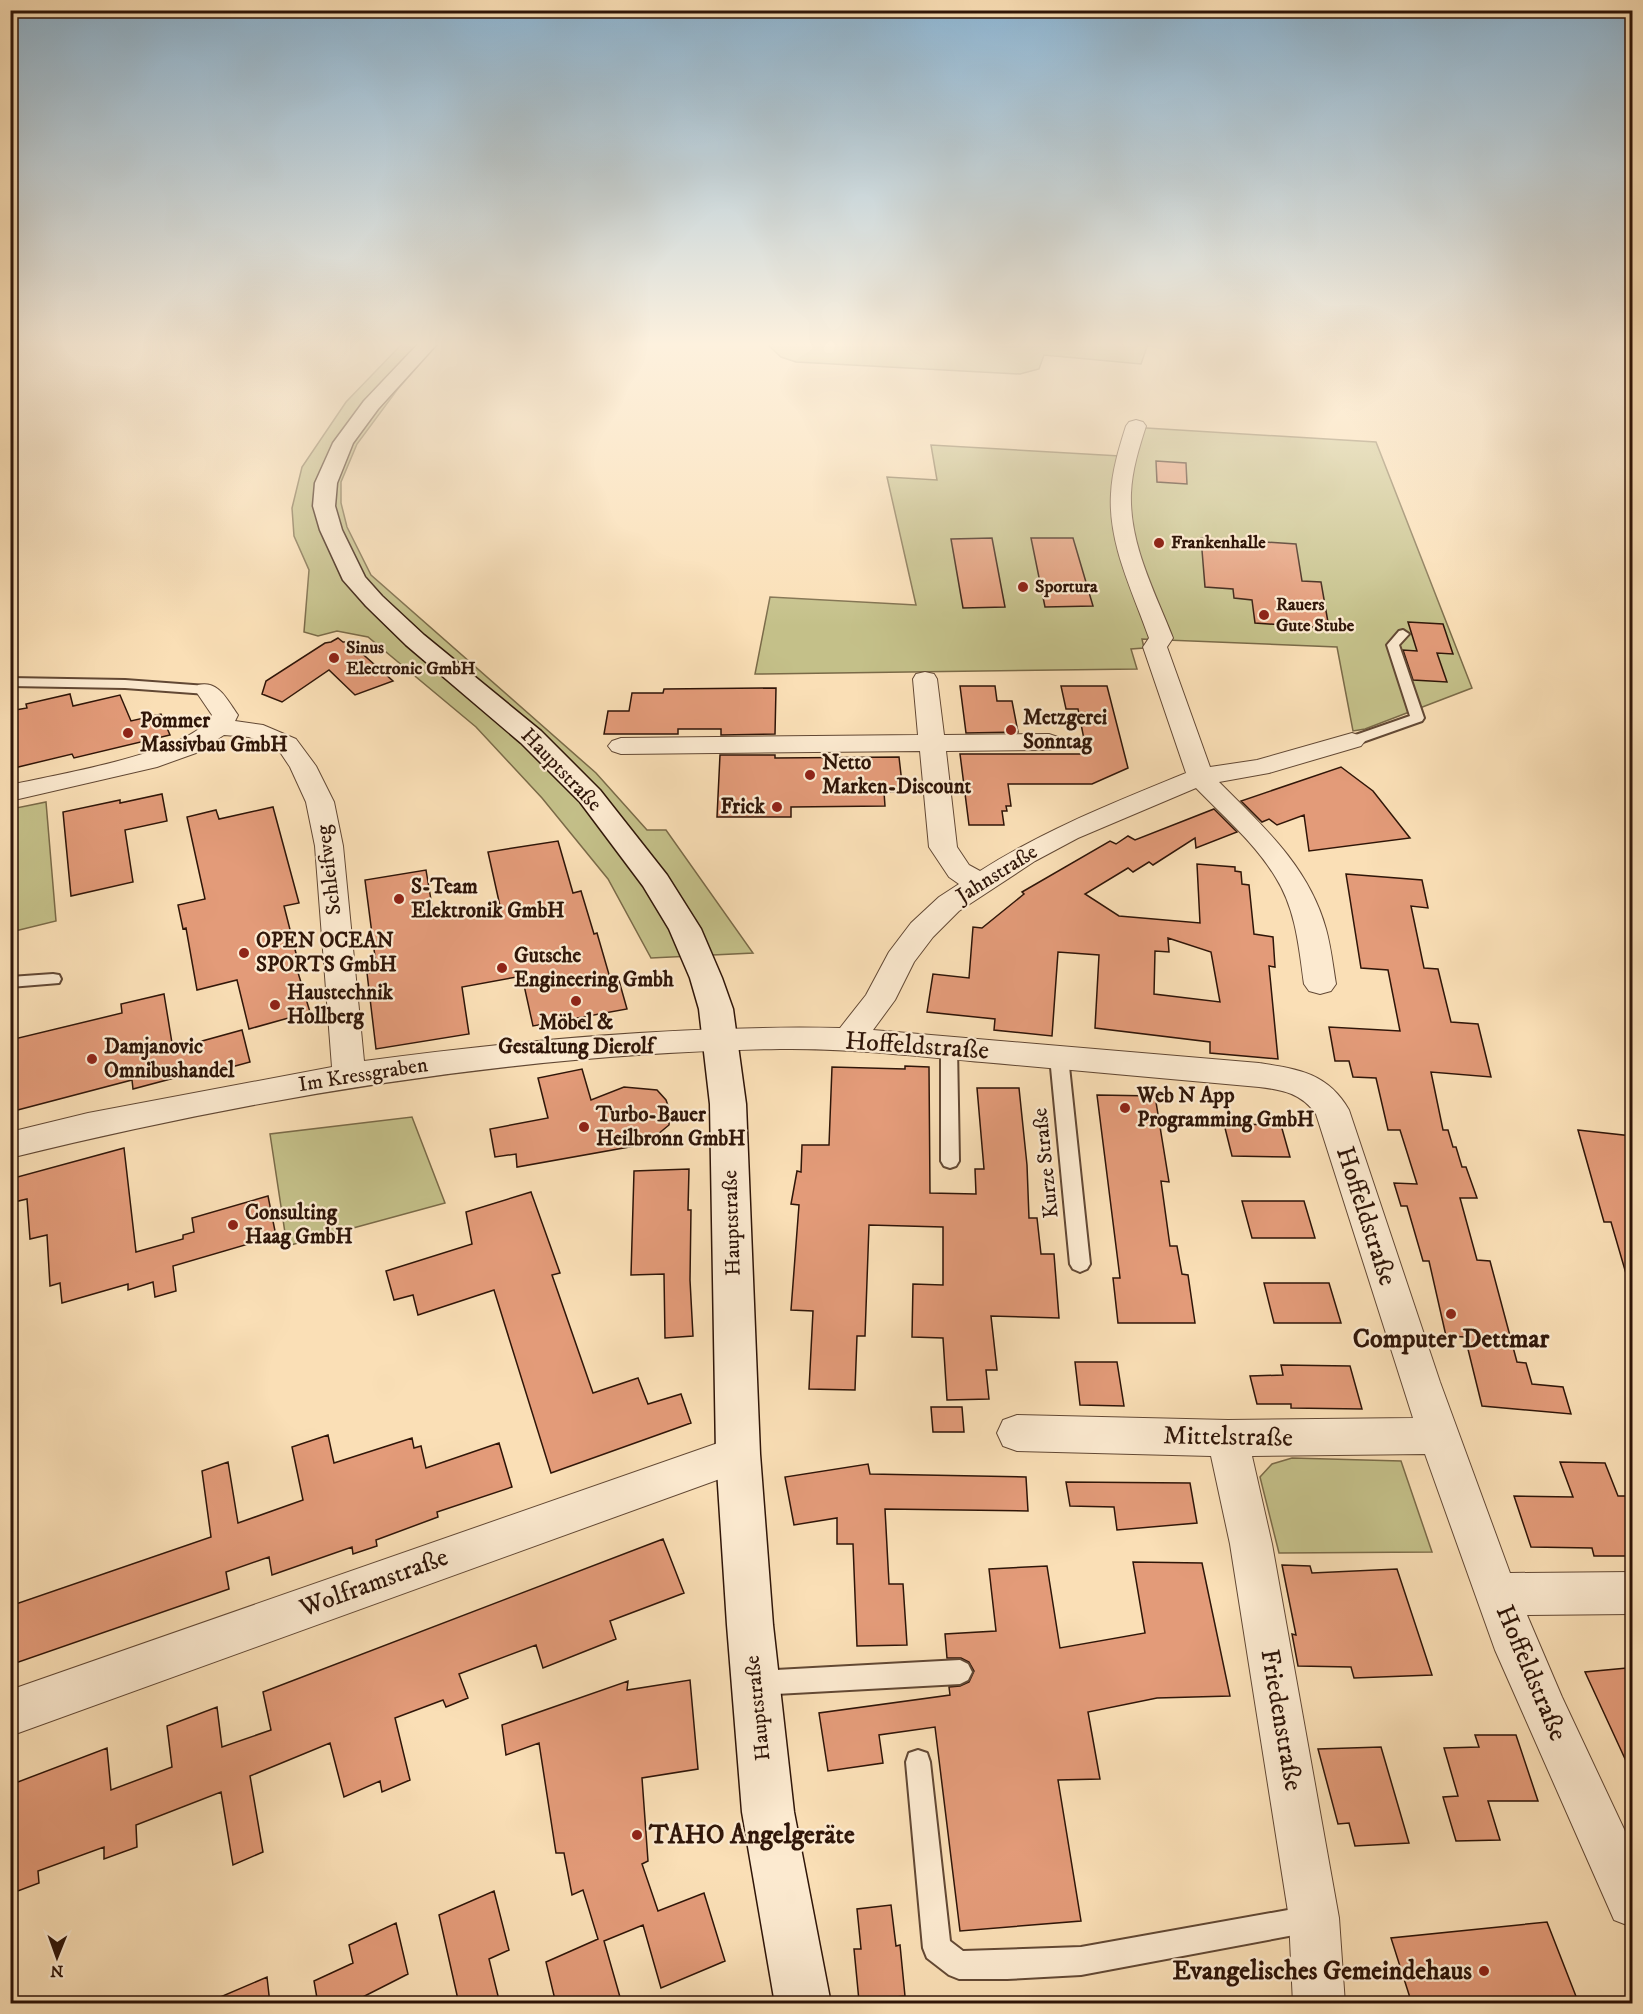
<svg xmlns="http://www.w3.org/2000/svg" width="1643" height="2014" viewBox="0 0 1643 2014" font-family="'IM FELL DW Pica',serif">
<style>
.green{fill:#c4c089;stroke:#7a6a48;stroke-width:1.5}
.building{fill:#e39b79;stroke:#2f1508;stroke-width:1.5;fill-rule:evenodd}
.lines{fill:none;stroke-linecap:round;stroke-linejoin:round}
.lane-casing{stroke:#624834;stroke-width:4}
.street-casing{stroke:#624834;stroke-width:2}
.secondary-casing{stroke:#2f1508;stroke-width:3}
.lane{fill:#fcead0;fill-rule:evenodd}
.street{fill:#fcead0;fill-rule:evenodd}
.secondary{fill:#fcead0;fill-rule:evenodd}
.poi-dot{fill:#8f2418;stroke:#fcead0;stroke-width:2}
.labels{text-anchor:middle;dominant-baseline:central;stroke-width:4.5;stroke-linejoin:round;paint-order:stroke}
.far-poi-label{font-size:18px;font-weight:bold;fill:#2f1508;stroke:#fcead0;text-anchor:start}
.poi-label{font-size:21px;font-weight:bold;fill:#2f1508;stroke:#fcead0;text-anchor:start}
.street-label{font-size:21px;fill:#2f1508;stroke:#fcead0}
.near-street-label{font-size:26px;fill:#2f1508;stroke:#fcead0}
.near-poi-label{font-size:26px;font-weight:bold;fill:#2f1508;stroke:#fcead0}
</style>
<rect width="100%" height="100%" fill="#fadfb6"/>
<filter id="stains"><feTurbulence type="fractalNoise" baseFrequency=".00333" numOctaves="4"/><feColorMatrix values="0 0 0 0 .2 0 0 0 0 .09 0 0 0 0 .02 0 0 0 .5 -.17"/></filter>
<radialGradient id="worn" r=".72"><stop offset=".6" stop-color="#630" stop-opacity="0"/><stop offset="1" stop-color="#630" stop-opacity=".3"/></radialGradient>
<path class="green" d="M402 344H437L397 390 357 444 341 482V503L347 527 371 575 596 773 647 830H666L753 953 651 958 608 879 542 798 476 727 368 637 337 631 318 636 304 632 309 570 294 536 292 508 302 467 346 402Z
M767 344H1148L1141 364 1044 355 1039 369 1020 374 796 362 781 357Z
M1130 427 1376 442 1472 688 1365 729 1353 731 1337 647 1142 639 1144 648 1131 649 1137 669 755 674 770 597 916 605 887 477 937 480 931 445 1120 456Z
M46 802 56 921 11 932V809Z
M412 1117 445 1203 287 1246 270 1134Z
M1292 1458 1401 1461 1432 1552 1279 1553 1260 1477 1272 1464Z"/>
<path class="building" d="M1156 461 1186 463 1187 484 1157 482Z
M992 538 1005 607 963 608 951 539Z
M1031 538H1073L1093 606 1045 607Z
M1201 538 1296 544 1302 581 1321 582 1329 628 1255 623 1252 600 1234 598 1233 589 1205 587Z
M1408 622 1443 624 1453 654 1437 653 1447 682 1413 680 1403 650 1417 651Z
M338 638 343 642H349L393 681 355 695 329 670 282 702 262 694 266 681 325 643 331 642Z
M960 686H995L997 701H1012L1018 732 966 733Z
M1061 686H1107L1128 768 1092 784H1008L1011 806H1006L1007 811H1002L1004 825H969L960 754H1087L1078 709H1066Z
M776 688 775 734 721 735V729H678V734H604L608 711H629L632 693H663L664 689Z
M70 694 73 706 120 695 131 721 161 714 170 735 74 758 72 754 10 769V711L27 708 26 704Z
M720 755H775V758L899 757 903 792H884L885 806 791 807V817H717Z
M1341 767 1373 791 1410 838 1309 851 1304 815 1277 825 1269 819 1262 822 1241 801Z
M162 794 167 821 125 830 133 882 71 896 63 812 120 800V803Z
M273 807 299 903 284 906 299 965 296 966 310 1012 249 1029 237 980 197 990 186 928 183 929 178 905 205 899 187 817 216 810 219 819Z
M1214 809 1237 832 1196 848 1195 838 1153 865 1149 862 1133 872 1128 868 1085 894 1119 916 1200 923 1197 864 1235 867V871L1241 872 1242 884 1249 885 1254 934 1273 937 1275 967 1269 966 1278 1059 1210 1053V1042L1095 1028 1099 955 1058 952 1052 1036 994 1030 995 1019 927 1012 933 974 969 978 973 927 982 928 1024 894 1022 892 1110 841 1116 844 1128 836 1135 840ZM1168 938 1211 952 1220 1002 1154 994 1155 951 1169 952Z
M558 841 573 893 581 891 594 934 597 933 610 978 618 977 627 1009 533 1026 522 976 462 987 469 1034 376 1049 367 973 377 972 365 880 426 870 434 918 500 906 488 852Z
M1346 874 1422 880 1428 908 1411 906 1424 968 1438 969 1451 1022 1478 1024 1491 1077 1431 1072 1443 1130H1448L1453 1147H1456L1462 1167H1466L1477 1198H1460L1477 1260 1490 1261 1517 1362 1526 1363 1532 1384 1563 1387 1571 1414 1482 1406 1465 1337 1446 1336 1429 1261H1423L1407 1206H1401L1394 1183 1417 1184 1400 1130H1388L1376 1078 1353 1077 1349 1061H1335L1329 1027 1400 1031 1388 970 1361 968Z
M164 994 173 1049 242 1030 250 1062 213 1072 212 1068 133 1089 132 1080 10 1112V1040L122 1013 121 1004Z
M905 1066 929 1067 930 1193 976 1194 975 1169H984L977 1088H1019L1027 1165 1029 1218H1037L1041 1254H1054L1059 1318 991 1316 997 1370H986L989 1399 947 1400 943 1338 912 1337 913 1284 943 1285V1227L869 1225 865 1336H857L855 1390 809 1389 813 1311 791 1310 799 1205 791 1204 797 1171 801 1172 802 1145H829L832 1067 905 1069Z
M582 1069 591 1100 624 1087 657 1090 666 1100 670 1111 669 1125 646 1144 517 1167 516 1154 495 1157 490 1129 548 1118 538 1078Z
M1097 1095 1155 1096 1169 1182 1161 1181 1170 1246H1177L1182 1274 1188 1275 1195 1323H1118L1113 1278H1120Z
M1224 1124 1281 1125 1290 1157 1232 1156Z
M1578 1130 1632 1136V1276L1627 1277 1611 1222H1604Z
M124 1148 136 1252 183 1239V1235L194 1232 192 1218 268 1196 276 1236 173 1266 176 1291 155 1297 153 1282 128 1290V1284L62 1303 60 1283 50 1286 47 1235 30 1239 27 1199 10 1203V1179Z
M689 1169 688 1210H691L690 1280 693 1336 665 1338 664 1274 631 1275 634 1171Z
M531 1192 560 1273 552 1275 593 1393 638 1378 648 1404 681 1394 691 1423 551 1473 494 1290 418 1315 413 1295 394 1300 386 1271 472 1244 466 1212Z
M1242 1201H1304L1315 1238H1252Z
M1264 1283H1329L1341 1323H1274Z
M1075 1362H1117L1124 1406 1080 1405Z
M1281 1365 1350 1366 1362 1409 1291 1408V1404H1257L1250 1376 1283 1375Z
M931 1407H962L964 1432H933Z
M328 1435 334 1463 412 1438 414 1448 421 1446 426 1468 499 1443 512 1487 437 1512 438 1517 376 1540 377 1546 353 1554 352 1547 272 1575 269 1557 226 1572 229 1589 10 1665V1606L211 1537 202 1471 228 1462 238 1523 303 1500 292 1447Z
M1560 1462 1605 1463 1618 1496H1632V1556H1594L1592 1548 1531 1547 1514 1496 1573 1497Z
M868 1464 870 1474 1026 1477 1028 1511 885 1509 889 1584H903L907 1645 857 1646 853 1544H837V1518L794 1525 785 1477Z
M1066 1482 1190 1483 1197 1523 1117 1530 1114 1507 1070 1506Z
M663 1539 684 1593 610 1621 616 1639 543 1668 536 1645 459 1674 468 1698 446 1707 443 1700 395 1718 410 1780 382 1792 380 1781 344 1797 330 1743 250 1776 263 1852 233 1865 221 1792 136 1825 137 1847 104 1859V1847L38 1871 39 1883 10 1894V1785L107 1748 111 1790 172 1767 167 1726 217 1707 222 1747 271 1730 263 1692Z
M1133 1562 1202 1563 1230 1696 1157 1698 1088 1712 1100 1779 1058 1780 1081 1921 960 1931 935 1727 879 1735 883 1763 828 1771 819 1713 950 1695 949 1687 960 1686 969 1682 974 1671 969 1662 961 1658H947L945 1634 996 1631 989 1569 1047 1566 1060 1648 1145 1633Z
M1282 1565 1310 1566 1312 1573 1397 1569 1432 1675 1354 1678 1351 1667 1298 1666 1292 1634 1296 1635Z
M1627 1668 1632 1669V1774L1585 1672Z
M690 1680 698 1769 642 1778 648 1861 642 1864 658 1911 704 1893 725 1961 661 1988 643 1925 604 1941 622 2004H556L546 1962 598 1939 583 1890 572 1895 564 1853H556L539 1743 506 1755 502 1725 628 1681 627 1690Z
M1475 1735H1516L1538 1801H1488L1500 1840 1456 1841 1443 1797 1458 1796 1444 1748 1479 1747Z
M1381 1747 1409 1843 1355 1846 1349 1823 1338 1824 1318 1749Z
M494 1891 509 1950 489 1959 500 2004H459L439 1915Z
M891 1905 896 1946 900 1945 905 1996 859 2001 854 1949H861L857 1909Z
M1547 1922 1579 2004H1412L1391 1938Z
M396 1923 408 1974 349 2004H318L314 1981 353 1963 349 1945Z
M267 1977 270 2004H204Z"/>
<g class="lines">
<g class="lane-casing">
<path id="lane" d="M1403 630 1409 634 1399 645 1424 718 1422 721 1357 744H1347L1345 741 1347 738 1410 716 1387 645 1399 631Z
M10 678 125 680 207 686 213 690 207 694 125 688 10 686Z
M53 974 59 975 61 979 59 983 10 987V977Z
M949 1041 955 1043 957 1047 959 1161 956 1166 950 1168 944 1166 941 1161V1047L943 1043Z
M1059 1051 1065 1053 1068 1057 1090 1264 1087 1269 1080 1272 1073 1269 1070 1264 1050 1057 1053 1053Z
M960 1660 968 1664 972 1672 968 1680 960 1684 758 1695 749 1691 746 1683 749 1675 758 1671Z
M918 1750 927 1753 930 1762 950 1941 963 1951 1081 1947 1310 1906 1319 1910 1323 1919 1319 1928 1310 1932 1081 1975 1007 1979H959L949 1975 927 1958 923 1948 906 1762 909 1753Z"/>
</g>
<g class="street-casing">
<path id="street" d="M1136 420 1143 422 1146 426C1139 448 1132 470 1131 493 1129 544 1155 592 1173 638L1167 647 1210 767 1257 760 1352 733 1361 736 1365 741 1361 746 1269 773 1219 782C1263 826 1309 867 1326 929 1331 947 1333 966 1336 984L1331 991 1320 994 1309 991 1304 984C1299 948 1296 910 1276 878 1256 844 1223 816 1196 788L1078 838 1035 861 959 911 933 937 914 962 895 1000 873 1030 1259 1063C1298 1069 1328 1073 1349 1110L1440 1382 1510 1573 1632 1572V1614L1527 1615 1562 1697 1632 1846V1927L1614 1920 1495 1650 1425 1454 1252 1456 1272 1544 1339 1918 1345 2004H1293L1289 1918 1230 1544 1211 1456 1017 1451 1003 1446 997 1433 1003 1420 1017 1415 1228 1420 1413 1418 1316 1114C1301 1093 1283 1090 1259 1087 1167 1079 1074 1070 982 1062 914 1056 847 1048 780 1049 520 1053 262 1096 10 1158V1132L88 1113 332 1067 315 846 306 802 290 767 278 749 249 737 224 735 196 753 157 767 10 801V785C53 775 193 753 212 715L195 690 198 685C219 680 227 700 238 715L235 721 263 725 296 739 316 766 334 802 343 846 364 1061C522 1040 681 1025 840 1028L866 995 889 952 911 923 939 897 959 884 949 877 929 847 920 751 621 754 612 751 608 746 612 741 621 738 918 735 913 679 916 674 925 672 934 674 937 679 944 735 1049 734 1058 737 1062 742 1058 747 1049 750 946 751 957 847 969 865 980 871C1046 829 1113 803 1186 773L1143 647 1149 638C1133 592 1108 544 1111 494 1112 471 1119 448 1126 426L1129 422Z
M738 1436 753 1441 759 1454 753 1467 10 1736V1690Z"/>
</g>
<g class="secondary-casing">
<path id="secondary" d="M418 344H437L378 409 353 443 337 483 335 506 342 530 365 577 382 596 424 635 541 731 600 790 667 875 701 929 722 978 733 1009 746 1104 760 1454 773 1625 794 1812 831 2004H775L742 1812 727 1625 716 1454 710 1104 699 1009 690 978 669 929 643 886 580 802 521 743 406 645 366 606 343 580 320 530 313 506 315 483 333 443 364 401Z"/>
</g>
<use href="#lane" class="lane"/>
<use href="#street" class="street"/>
<use href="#secondary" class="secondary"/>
</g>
<linearGradient id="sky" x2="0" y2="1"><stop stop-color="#8cb6d5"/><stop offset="0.55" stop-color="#fdf1de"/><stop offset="1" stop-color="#fdf1de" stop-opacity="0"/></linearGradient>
<rect width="1643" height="626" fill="url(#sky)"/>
<g class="poi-dot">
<circle cx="1159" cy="543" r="6"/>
<circle cx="1023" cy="587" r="6"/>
<circle cx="1264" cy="615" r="6"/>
<circle cx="334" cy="658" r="6"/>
<circle cx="1011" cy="730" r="6"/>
<circle cx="128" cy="733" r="6"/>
<circle cx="810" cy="775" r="6"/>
<circle cx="777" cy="807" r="6"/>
<circle cx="399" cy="899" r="6"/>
<circle cx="244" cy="953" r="6"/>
<circle cx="502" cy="968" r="6"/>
<circle cx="576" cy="1001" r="6"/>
<circle cx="275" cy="1005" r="6"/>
<circle cx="92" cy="1059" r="6"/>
<circle cx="1125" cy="1108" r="6"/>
<circle cx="584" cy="1127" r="6"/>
<circle cx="233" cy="1225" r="6"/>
<circle cx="1451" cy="1314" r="6"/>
<circle cx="637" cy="1835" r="6"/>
<circle cx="1484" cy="1971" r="6"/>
</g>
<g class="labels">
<g class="far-poi-label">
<text x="1171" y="543">Frankenhalle</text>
<text x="1035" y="587">Sportura</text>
<text x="1276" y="605">Rauers<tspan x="1276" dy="21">Gute Stube</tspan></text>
<text x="346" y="648">Sinus<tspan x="346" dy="21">Electronic GmbH</tspan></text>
</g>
<g class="poi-label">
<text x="1023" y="718">Metzgerei<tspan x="1023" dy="24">Sonntag</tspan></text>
<text x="140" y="721">Pommer<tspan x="140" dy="24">Massivbau GmbH</tspan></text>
<text x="822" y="763">Netto<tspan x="822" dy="24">Marken-Discount</tspan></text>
<text x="765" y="807" text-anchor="end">Frick</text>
<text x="411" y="887">S-Team<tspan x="411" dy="24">Elektronik GmbH</tspan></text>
<text x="256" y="941">OPEN OCEAN<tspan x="256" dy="24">SPORTS GmbH</tspan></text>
<text x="514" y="956">Gutsche<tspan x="514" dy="24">Engineering Gmbh</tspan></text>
<text x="287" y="993">Haustechnik<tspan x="287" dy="24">Hollberg</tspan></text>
<text x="576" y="1023" text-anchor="middle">Möbel &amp;<tspan x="576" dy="24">Gestaltung Dierolf</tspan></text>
<text x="104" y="1047">Damjanovic<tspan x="104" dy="24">Omnibushandel</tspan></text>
<text x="1137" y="1096">Web N App<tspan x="1137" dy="24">Programming GmbH</tspan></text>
<text x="596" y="1115">Turbo-Bauer<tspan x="596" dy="24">Heilbronn GmbH</tspan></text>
<text x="245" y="1213">Consulting<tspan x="245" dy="24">Haag GmbH</tspan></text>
</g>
<g class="street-label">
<text transform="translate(561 770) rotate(46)">Hauptstraße</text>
<text transform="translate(329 870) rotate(-97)">Schleifweg</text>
<text transform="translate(997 874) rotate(-32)">Jahnstraße</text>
<text transform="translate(363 1075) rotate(-9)">Im Kressgraben</text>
<text transform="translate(1046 1163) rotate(-96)">Kurze Straße</text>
<text transform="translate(732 1223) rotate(-92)">Hauptstraße</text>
<text transform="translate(758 1708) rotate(-96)">Hauptstraße</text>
</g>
<g class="near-street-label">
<text transform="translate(917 1046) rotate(4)">Hoffeldstraße</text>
<text transform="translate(1366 1216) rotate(72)">Hoffeldstraße</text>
<text transform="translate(1228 1437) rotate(1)">Mittelstraße</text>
<text transform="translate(374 1583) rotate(-20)">Wolframstraße</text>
<text transform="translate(1531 1673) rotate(67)">Hoffeldstraße</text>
<text transform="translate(1281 1720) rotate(80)">Friedenstraße</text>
</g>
<g class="near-poi-label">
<text x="1451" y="1339">Computer Dettmar</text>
<text x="649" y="1835" text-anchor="start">TAHO Angelgeräte</text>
<text x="1472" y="1971" text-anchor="end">Evangelisches Gemeindehaus</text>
</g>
</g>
<rect width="1643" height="2014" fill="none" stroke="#fadfb6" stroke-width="36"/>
<rect x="12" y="12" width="1619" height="1990" fill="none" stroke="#2f1508" stroke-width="3"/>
<rect x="18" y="18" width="1607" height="1978" fill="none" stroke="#2f1508" stroke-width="1.5"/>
<g transform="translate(57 1957) rotate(181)" stroke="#fcead0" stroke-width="4.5" paint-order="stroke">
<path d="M0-4.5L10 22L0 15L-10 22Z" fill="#2f1508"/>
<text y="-9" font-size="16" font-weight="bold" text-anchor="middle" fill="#2f1508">N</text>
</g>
<rect width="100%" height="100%" filter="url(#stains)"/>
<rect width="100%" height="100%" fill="url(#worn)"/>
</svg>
